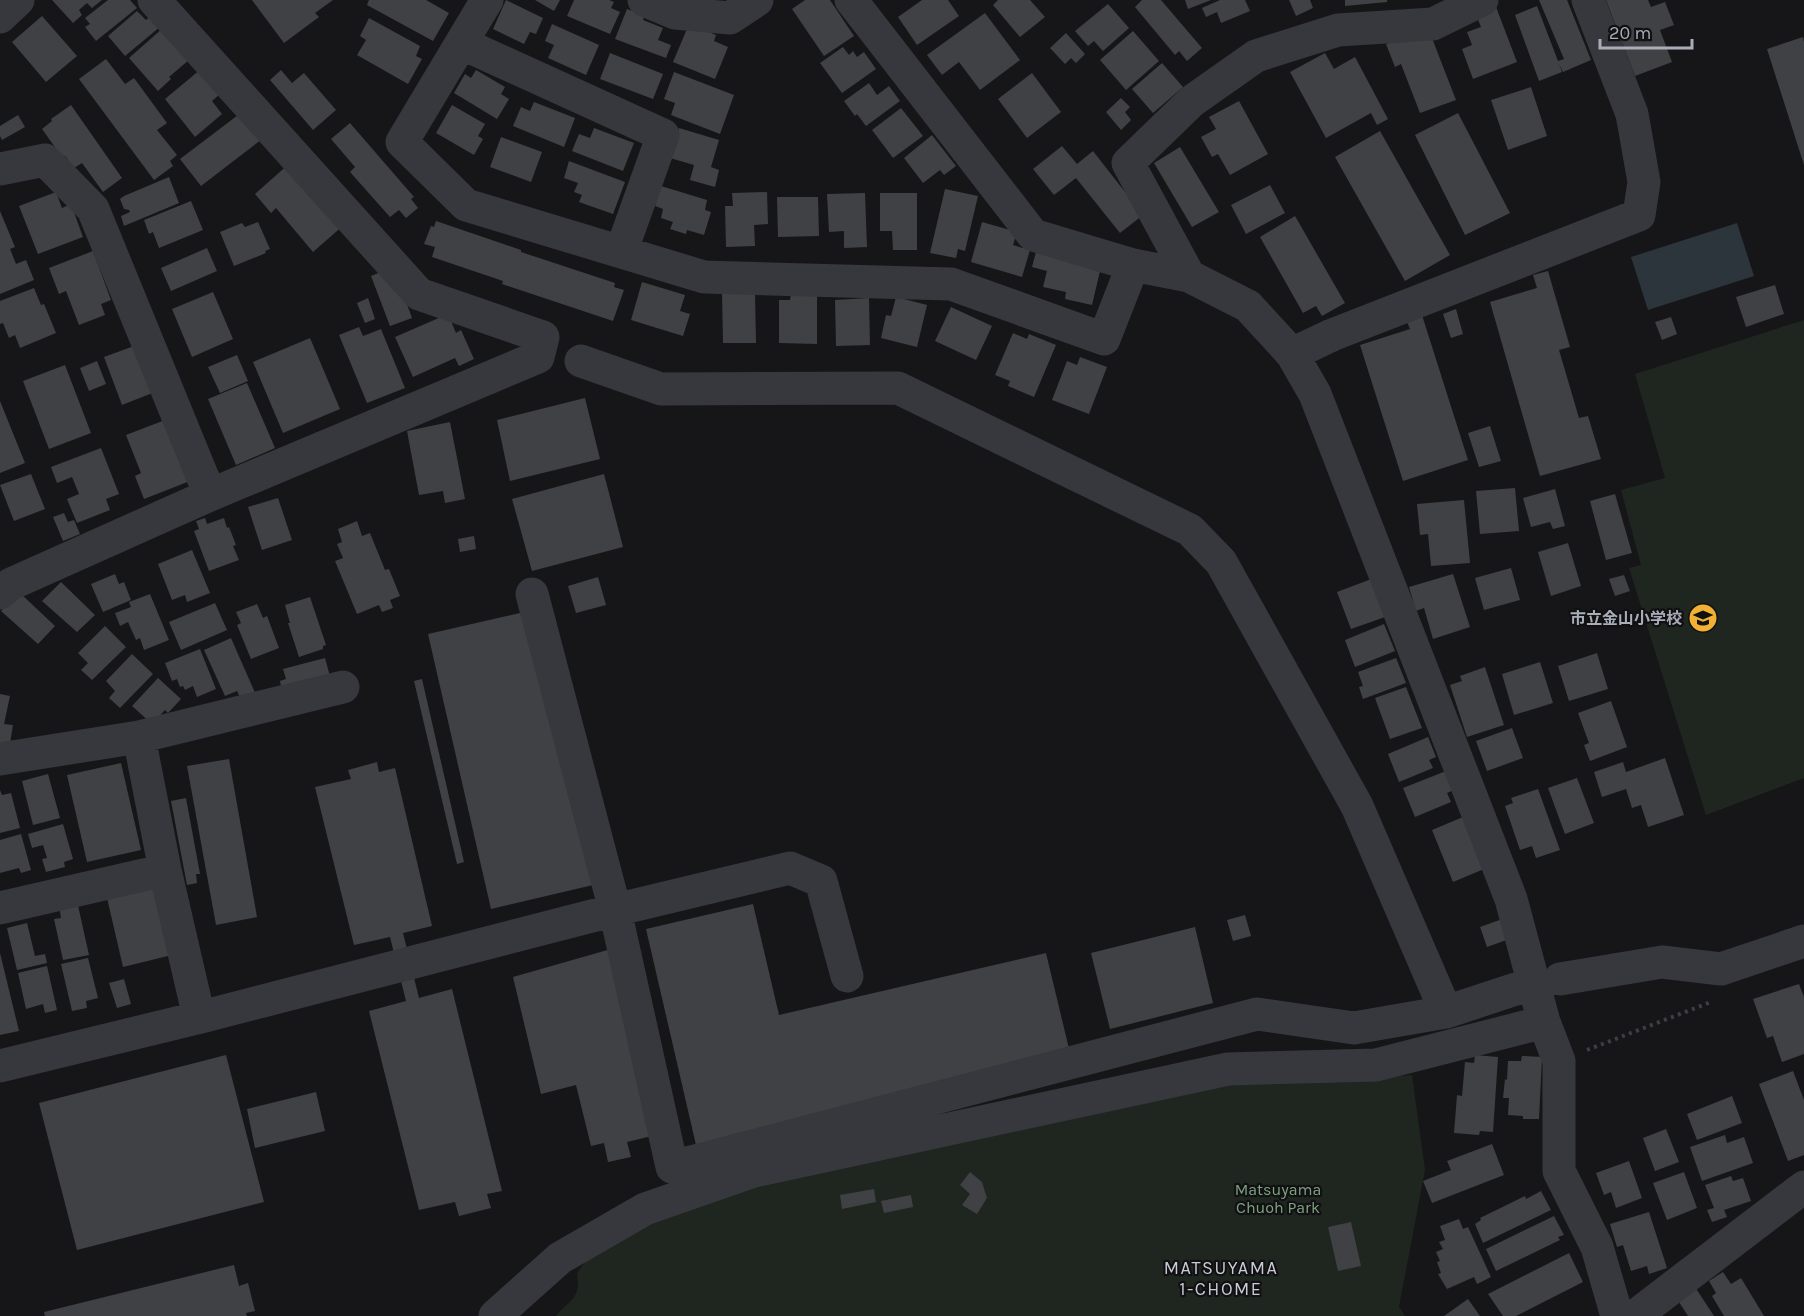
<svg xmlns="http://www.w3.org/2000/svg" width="1804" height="1316" viewBox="0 0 1804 1316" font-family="Karla,'Noto Sans JP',sans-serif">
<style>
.green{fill:#1e261f}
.water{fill:#2c353c}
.building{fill:#404145}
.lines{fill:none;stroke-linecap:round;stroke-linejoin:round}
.path{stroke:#3d3f44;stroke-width:4;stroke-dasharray:3 4.5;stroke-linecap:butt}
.minor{stroke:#37383d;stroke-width:33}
.labels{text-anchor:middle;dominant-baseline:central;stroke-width:4.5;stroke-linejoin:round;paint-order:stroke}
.poi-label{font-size:16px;font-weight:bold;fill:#a8adb8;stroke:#111113;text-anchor:end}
.park-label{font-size:16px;fill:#7fa381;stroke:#111113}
.neighbourhood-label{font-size:18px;letter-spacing:1.5px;fill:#c9ccd4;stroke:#111113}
</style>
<rect width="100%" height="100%" fill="#161618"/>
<path class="green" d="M1804 320V778L1706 815 1629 568 1641 565 1621 490 1665 478 1635 374Z
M1412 1075 1425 1170 1399 1307 1405 1316H556C571 1298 581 1299 577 1273L587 1259 610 1236 769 1182 1255 1080H1352Z"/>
<path class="water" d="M1737 223 1754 276 1648 310 1631 257Z"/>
<path class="building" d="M52 0H102L92 8 87 3 79 10 82 15 73 23Z
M108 0H130L137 8 96 41 85 27 90 24 85 18Z
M252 0H333L315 13 319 17 284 43Z
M369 0H426L449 13 433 41 367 5Z
M506 0 543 18 536 34 530 32 524 44 493 29Z
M535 0H560L554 11Z
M574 0H609L614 2 611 8 620 12 610 34 567 16Z
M805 0H830L854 36 824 56 792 9Z
M922 0H948L959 16 917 45 898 17Z
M998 0H1030L1045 17 1020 37 993 5Z
M1142 0H1161L1202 48 1187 61 1179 51 1175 55 1135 7Z
M1185 0H1211L1188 9Z
M1220 0H1245L1250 11 1221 23 1217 12 1206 17 1202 8Z
M1289 0H1310L1313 8 1296 16Z
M1345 0H1387V2L1345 6Z
M1539 0H1567L1591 60 1563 72 1559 64 1562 72 1539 81 1515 15 1537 6 1558 61 1564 59Z
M1606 0H1648L1651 7 1665 2 1674 25 1660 30 1672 62 1635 76Z
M1108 4 1129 28 1103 51 1094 41 1088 46 1075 31Z
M1496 7 1517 62 1473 79 1462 49 1472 45 1467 32 1481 27 1476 15Z
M627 9 645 15 643 20 663 28 658 40 671 45 666 58 615 39Z
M137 11 146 20 152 15 161 26 125 56 108 36Z
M985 13 1020 60 980 90 959 62 942 75 927 55Z
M42 16 77 56 46 82 12 42Z
M369 18 420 46 416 56 422 59 408 84 357 55 366 40 360 36Z
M552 24 599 45 586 75 548 58 554 45 545 41Z
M689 24 716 35 714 41 728 47 715 79 673 62Z
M163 28 190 59 169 77 171 79 158 91 129 58Z
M1133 31 1159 61 1126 90 1100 60Z
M1066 33 1085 54 1076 63 1071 58 1065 64 1050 48Z
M1430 33 1456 100 1420 113 1401 64 1395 67 1386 44 1414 34Z
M1803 37 1804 42V165L1767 49Z
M843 47 849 55 853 51 857 57 864 52 876 69 842 93 820 63Z
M610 53 663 74 653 99 600 79Z
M1325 53 1334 69 1355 57 1388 119 1377 125 1371 113 1326 138 1290 72Z
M106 59 125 84 134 78 167 123 157 130 177 155 170 161 173 166 154 180 79 79Z
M1162 63 1183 87 1153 113 1132 89Z
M201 69 220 94 212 101 222 114 195 137 165 99Z
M281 70 292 83 304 73 336 110 313 130 270 80Z
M476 70 505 87 501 94 509 99 497 119 454 93 465 74 471 78Z
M674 72 734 95 720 134 671 115 675 103 664 99Z
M1032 73 1061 112 1027 138 998 99Z
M869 83 877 95 889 86 900 101 866 126 857 114 855 116 844 101Z
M1531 87 1547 136 1508 150 1491 100Z
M1121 98 1130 107 1125 112 1131 120 1121 130 1106 112Z
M1239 101 1268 154 1230 175 1218 154 1212 157 1201 137 1216 129 1209 117Z
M534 102 575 118 564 147 513 126 521 107 530 111Z
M71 105 122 178 103 192 82 163 74 168 65 156 62 157 42 129 52 121 51 119Z
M452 105 485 124 478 136 483 139 474 155 436 133Z
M901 108 923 136 893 158 872 130Z
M246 109 266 136 201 186 180 159Z
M1458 113 1510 213 1465 235 1415 135Z
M18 115 25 127 2 140 0 136V126Z
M350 123 414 197 411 199 418 208 406 218 399 210 390 217 350 172 355 167 331 139Z
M594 128 634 143 623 171 572 151 579 134 590 138Z
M679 128 719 140 711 167 719 170 715 187 690 180 694 165 670 158Z
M1380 131 1450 255 1405 281 1335 157Z
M932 135 956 166 944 175 940 170 923 183 904 158Z
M501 137 542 152 531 182 490 167Z
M1062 146 1077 164 1093 151 1143 215 1120 233 1076 178 1054 195 1033 169Z
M1180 147 1219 212 1192 227 1154 163Z
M569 161 625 182 613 214 579 202 582 195 574 192 578 183 564 178Z
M291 162 345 224 313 252 276 208 271 213 255 194Z
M169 177 179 203 124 226 121 216 130 212 129 210 124 209 120 199 124 196Z
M1270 185 1285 213 1246 234 1231 205Z
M661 186 707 200 705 210 711 212 704 235 687 230 686 234 670 229 673 222 661 218 663 209 655 206Z
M945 189 978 196 965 251 958 249 956 258 930 253Z
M56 192 62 208 71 204 83 237 38 254 19 206Z
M767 192 768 224 754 225 755 246 726 247 725 206H733L732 193Z
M865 193 867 247 844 248V231L829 232 827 194Z
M880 193H917V250H893L892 231H880Z
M777 197H818L819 236 778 237Z
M191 201 203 230 159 248 153 232 149 234 144 220Z
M0 211 15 247 10 249 16 264 26 260 34 280 0 294Z
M1295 216 1345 303 1322 316 1316 306 1303 313 1260 237Z
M436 221 521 250V252L615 283 614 287 624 290 613 321 502 284 503 281 432 257 435 247 424 244 431 226 434 227Z
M258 222 270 249 265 251 266 253 234 266 220 232 242 223 245 227Z
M982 222 1017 232 1013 245 1030 250 1022 277 971 262Z
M207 248 217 271 171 291 161 268Z
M93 251 111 300 101 304 105 315 79 325 66 291 59 294 49 268Z
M1036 252 1101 267 1092 305 1065 299 1066 292 1043 287 1047 271 1032 267Z
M386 270 396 274 412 318 390 326 371 276Z
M1548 271 1570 347 1559 350 1579 418 1588 416 1601 459 1540 476 1490 302 1537 288 1533 275Z
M642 282 685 295 680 311 690 314 683 336 631 320Z
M1775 285 1784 314 1746 327 1736 297Z
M34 288 41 305 44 304 56 333 20 348 15 335 9 338 3 323 0 324V301Z
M213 292 233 339 192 357 172 309Z
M722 292H755L756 343H723Z
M791 293 817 294V344L779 343V300H790Z
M896 297 927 305 917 347 881 338 886 315 891 316Z
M368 298 375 319 365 323 357 303Z
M869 298 870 345 836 346 835 300Z
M951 307 992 326 976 360 935 341Z
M1456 309 1463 334 1451 338 1443 314Z
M1421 312 1468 460 1403 481 1360 345 1410 329 1405 317Z
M448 314 456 333 461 330 474 359 459 366 455 358 413 377 395 337Z
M1671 317 1677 334 1662 340 1655 322Z
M359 327 363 336 381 329 405 388 367 403 339 335Z
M1013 333 1027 339 1029 334 1056 345 1034 397 1008 386 1010 381 995 375Z
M310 338 340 409 283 433 253 362Z
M134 346 155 392 122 405 104 357Z
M237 355 248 381 220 393 208 367Z
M1080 357 1107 367 1089 414 1052 400 1067 361 1077 365Z
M97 361 106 384 89 391 80 368Z
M65 365 91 433 49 449 23 381Z
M247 383 275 448 236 465 208 399Z
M585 398 600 459 510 481 497 420Z
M0 401 25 463 0 473Z
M165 420 190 481 144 499 135 476 141 473 126 435Z
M450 422 465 499 445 503 443 491 419 495 407 431Z
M1490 426 1501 461 1479 467 1468 433Z
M101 448 119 494 106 499 110 510 77 523 67 499 79 494 72 477 57 483 51 467Z
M31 474 45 509 14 521 0 485Z
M604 474 623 547 532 571 512 499Z
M1515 488 1519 531 1480 534 1476 491Z
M1555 489 1565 526 1553 529 1550 522 1531 527 1523 498Z
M1615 494 1632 553 1606 560 1590 501Z
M278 498 292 540 262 550 248 507Z
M1464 500 1470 563 1431 566 1428 534 1420 535 1417 504Z
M64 513 68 522 74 520 80 534 63 541 53 517Z
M205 518 207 524 224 518 227 528 229 527 236 545 233 546 239 560 209 571 194 531 199 529 196 521Z
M357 521 362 536 370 533 385 570 389 569 400 596 390 600 393 608 382 612 379 605 357 614 335 561 343 558 337 544 342 542 338 529Z
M474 536 476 549 460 552 458 539Z
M1568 543 1581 586 1551 596 1538 552Z
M192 550 210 593 187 602 185 595 172 600 158 564Z
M1511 568 1520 600 1484 610 1475 578Z
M115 574 119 584 124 582 131 600 103 612 91 584Z
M1453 574 1470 627 1433 639 1424 608 1416 611 1409 587Z
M1624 575 1630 591 1615 596 1609 579Z
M598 577 606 605 576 613 568 586Z
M1374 578 1388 616 1351 629 1337 592Z
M61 582 95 615 77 632 42 601Z
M19 592 55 626 38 644 1 611Z
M150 594 169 640 144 650 140 638 136 640 128 622 120 626 115 613 131 607 129 602Z
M310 597 326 645 323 646V649L299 657 288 623H290L285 605Z
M215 603 227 630 181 650 169 622Z
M257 604 263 618 267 616 279 648 251 659 237 625 241 623 236 612Z
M529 611 593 885 491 909 428 634Z
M1384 624 1395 651 1355 667 1345 640Z
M105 626 126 647 92 680 81 670 88 663 78 653Z
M231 638 256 695 242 701 237 691 225 696 204 650Z
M200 649 216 689 197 697 193 686 185 690 183 686 180 687 177 679 172 681 165 663Z
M1597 653 1608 689 1569 701 1558 666Z
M132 654 153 674 120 708 109 698 115 691 106 681Z
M325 658 331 680 282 692 280 681 286 679 283 669Z
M1396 658 1406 683 1363 699 1359 687 1363 686 1358 672Z
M1540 662 1553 703 1514 715 1502 674Z
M1485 667 1504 725 1467 737 1450 685 1462 681 1460 676Z
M158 678 181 699 168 713 165 710 152 724 132 706Z
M422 679 464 862 457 864 414 681Z
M1406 687 1422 728 1390 739 1375 698Z
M0 694 10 696 4 724 13 725 9 750 0 751Z
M1611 701 1627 747 1590 761 1584 745 1589 743 1578 713Z
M1512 728 1523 758 1487 771 1476 741Z
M1428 737 1436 757 1429 760 1433 768 1399 782 1388 754Z
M1665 758 1684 815 1648 827 1641 805 1632 808 1626 789 1602 797 1594 772 1623 762 1626 772Z
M229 759 257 917 216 925 187 766Z
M377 762 379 772 395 768 432 926 403 933 419 998 452 989 502 1191 487 1194 491 1208 459 1216 455 1202 419 1210 369 1011 406 1001 390 937 354 945 315 787 351 779 348 770Z
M121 763 141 850 87 862 67 775Z
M1446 771 1454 790 1447 793 1451 802 1415 817 1403 788Z
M48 774 60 818 33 825 22 781Z
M1577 778 1594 823 1565 834 1548 788Z
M1538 789 1560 850 1536 858 1532 846 1520 850 1505 806 1513 803 1511 798Z
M0 790 2 795 11 793 20 828 0 833Z
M186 798 200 874H196L197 883 187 885 171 801Z
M1463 817 1484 869 1453 882 1432 830Z
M63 824 73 859 64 862 65 867 46 872 42 859 47 858 43 845 32 848 28 834Z
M21 834 31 870 21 873 19 868 0 873V840Z
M155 886 172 955 123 967 107 898Z
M77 901 89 955 63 960 54 919 61 918 59 905Z
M753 904 779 1015 1046 953 1071 1057 696 1145 646 929Z
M1245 915 1251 936 1233 941 1227 920Z
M1505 918 1512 938 1487 947 1480 927Z
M27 923 35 956 45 954 47 963 17 970 7 928Z
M1195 927 1213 1003 1110 1029 1091 953Z
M611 949 656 1135 627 1142 631 1157 608 1162 604 1143 591 1146 576 1085 541 1094 513 977Z
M0 953 19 1031 0 1035Z
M88 958 98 998 86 1001 87 1008 72 1011 61 964Z
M47 966 57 1010 45 1013 43 1004 26 1009 18 973Z
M124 979 131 1004 117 1008 109 983Z
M1799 984 1804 997V1054L1782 1062 1773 1036 1767 1038 1753 999Z
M226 1055 264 1202 77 1250 39 1103Z
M1475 1055 1498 1057 1493 1132 1480 1131 1479 1135 1454 1133 1457 1095 1462 1096 1465 1062 1474 1063Z
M1522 1056 1542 1057 1539 1119H1523V1116L1508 1115 1509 1098H1503L1505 1079 1507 1080 1508 1061H1521Z
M1793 1071 1804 1100V1155L1788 1161 1759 1084Z
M316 1092 325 1131 255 1148 247 1109Z
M1732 1096 1742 1123 1697 1140 1687 1114Z
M1666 1129 1679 1162 1655 1171 1643 1138Z
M1725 1135 1727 1143 1744 1137 1753 1163 1702 1181 1690 1147Z
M1492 1144 1504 1175 1432 1203 1423 1181 1451 1170 1447 1161Z
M1629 1161 1642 1198 1616 1208 1611 1192 1604 1195 1596 1173Z
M970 1172 982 1182 987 1198 977 1214 962 1205 970 1194 960 1185Z
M1684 1172 1697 1208 1667 1220 1653 1183Z
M1731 1176 1733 1181 1743 1178 1751 1201 1724 1210 1727 1217 1712 1222 1707 1210 1714 1208 1705 1185Z
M874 1189 876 1202 842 1209 840 1195Z
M1541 1191 1551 1210 1483 1243 1475 1224 1481 1220 1480 1218 1525 1196 1526 1199Z
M911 1195 913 1207 884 1213 881 1201Z
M1649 1212 1667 1268 1649 1274 1647 1266 1631 1271 1623 1245 1617 1247 1610 1224Z
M1554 1216 1564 1235 1558 1237 1560 1240 1496 1271 1486 1249Z
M1459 1219 1463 1229 1468 1227 1491 1277 1477 1284 1474 1277 1447 1289 1438 1274 1441 1273 1437 1262 1440 1261 1436 1252 1443 1249 1439 1242 1445 1240 1440 1226Z
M1351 1222 1361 1266 1338 1271 1328 1227Z
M1569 1253 1583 1282 1516 1316H1503L1488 1294Z
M234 1265 239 1286 248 1283 255 1311 246 1313 247 1316H45L44 1312Z
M1723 1272 1731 1284 1741 1278 1764 1316H1724L1712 1296 1716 1293 1709 1281Z
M1695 1287 1714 1316H1688L1677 1299Z
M1468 1299 1480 1316H1444Z"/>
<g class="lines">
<path class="path" d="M1587 1050 1711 1002"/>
<path class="minor" d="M487 0 402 142 466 205 704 277 951 284 1104 339 1133 265
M644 0 675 13 730 18 757 0
M851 0 1033 235 1133 265 1189 276
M0 17 18 0
M461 43 663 135 621 252
M0 169 45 160 93 209 210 495
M1292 354 1248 306 1189 276 1128 163 1192 101 1256 56 1338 30 1433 24 1482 0
M581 361 661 389 898 388 1190 530 1221 562 1357 806 1446 1012 1534 983
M0 593 11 584 210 495 538 357 543 337 419 294 154 0
M532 594 615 910 672 1167 1257 1014 1354 1028 1446 1012
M139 737 165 870 199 1017
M0 759 139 737 343 687
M0 908 165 870
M1560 979 1662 962 1721 969 1804 941
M1544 1022 1511 899 1315 394 1292 354 1332 335 1639 215 1644 182 1632 114 1588 0
M0 1066 205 1016 615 910 790 868 821 881 847 976
M495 1316 560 1258 645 1209 754 1171 1228 1069 1376 1065 1544 1022 1559 1061V1171L1597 1247 1617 1316
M1635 1316 1804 1187"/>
</g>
<defs>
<g id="school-disc" transform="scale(1.5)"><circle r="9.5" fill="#f2b134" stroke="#111113"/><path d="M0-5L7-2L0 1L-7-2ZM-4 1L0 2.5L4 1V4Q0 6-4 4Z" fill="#111"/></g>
</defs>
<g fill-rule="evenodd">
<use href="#school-disc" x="1703" y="618"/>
</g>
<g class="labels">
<g class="poi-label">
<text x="1682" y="618">市立金山小学校</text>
</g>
<g class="park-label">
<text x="1278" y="1189">Matsuyama<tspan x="1278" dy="18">Chuoh Park</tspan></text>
</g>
<g class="neighbourhood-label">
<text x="1221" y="1268">MATSUYAMA<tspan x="1221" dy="21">1-CHOME</tspan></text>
</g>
</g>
<path d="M1600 39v9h92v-9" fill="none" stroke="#a8adb8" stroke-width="3"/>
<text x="1609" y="39" font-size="18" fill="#a8adb8" stroke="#111113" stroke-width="4.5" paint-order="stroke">20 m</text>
</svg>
